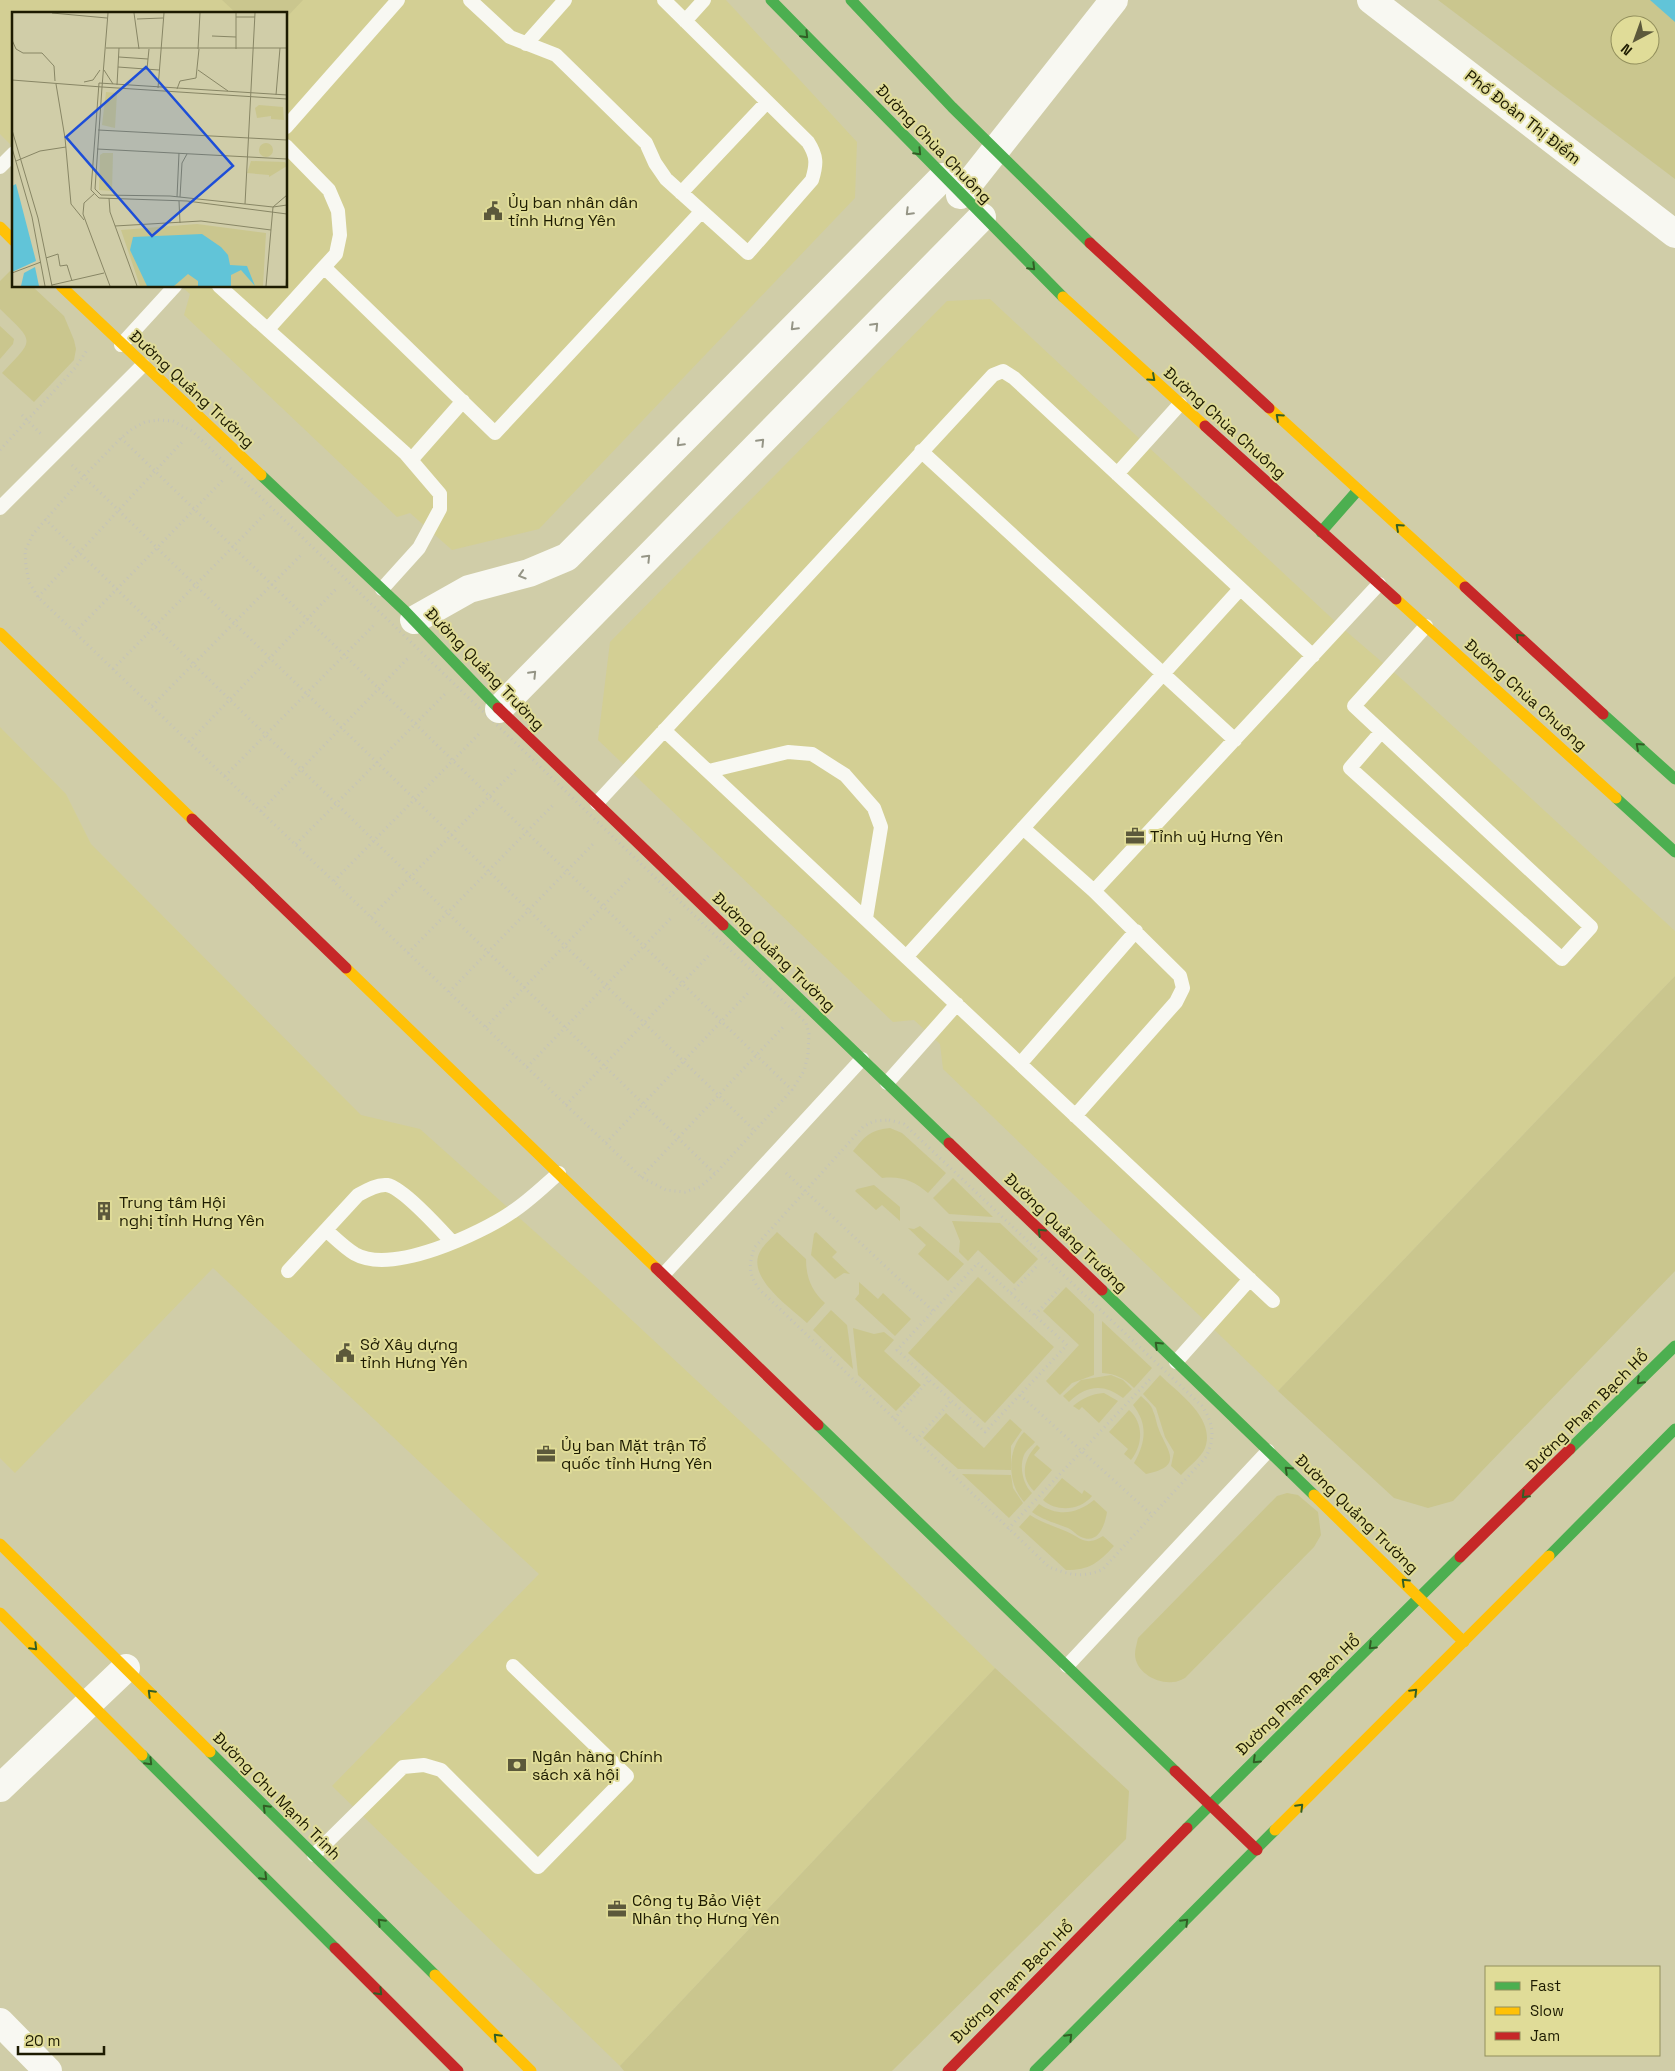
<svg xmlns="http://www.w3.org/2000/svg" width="1675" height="2071" viewBox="0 0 1675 2071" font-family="'Space Grotesk',sans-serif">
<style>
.built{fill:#d3cf94}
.green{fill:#cac68e;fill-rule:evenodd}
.water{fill:#61c4d8}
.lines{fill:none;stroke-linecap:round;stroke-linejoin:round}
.path{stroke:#c4c3b8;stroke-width:3;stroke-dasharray:1 4;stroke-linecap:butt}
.lane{stroke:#f8f8f2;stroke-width:14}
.street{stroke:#f8f8f2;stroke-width:28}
.fast{stroke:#4caf50;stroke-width:11}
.slow{stroke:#ffc107;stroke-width:11}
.jam{stroke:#c62828;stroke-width:11}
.oneway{stroke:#325e25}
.oneway2{stroke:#959586}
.labels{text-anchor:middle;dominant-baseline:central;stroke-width:4;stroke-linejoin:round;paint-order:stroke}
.street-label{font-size:16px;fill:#1d1b01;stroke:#e0dc98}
.poi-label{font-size:16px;fill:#1d1b01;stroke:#e0dc98;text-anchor:start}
.inset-road{fill:none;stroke:#888665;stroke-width:1}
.view{fill:#1d4ed8;fill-opacity:0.15;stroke:#1d4ed8;stroke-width:2.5}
.inset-edge{fill:none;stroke:#1d1b01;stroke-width:2.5}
</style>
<rect width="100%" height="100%" fill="#d0cda8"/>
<path class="built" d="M0 0H726L857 142 855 198 539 529 452 550 410 513 397 517 184 315 190 294 181 286H286V14H14V148L0 134Z
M990 299 1340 626 1404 681 1675 931V976L1278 1391 943 1069 940 1044 914 1020 893 1022 598 740 610 642 947 301Z
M0 727 66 794 91 844 361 1115 420 1129 591 1282 766 1445 995 1668 620 2066 332 1786 539 1574 213 1268 15 1473 0 1458Z"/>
<path class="green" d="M222 0H303L286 18V14H237Z
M1438 0H1675V179ZM1620 25H1650V55H1620Z
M13 268 14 286H32L64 316 74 340 76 349 74 360 34 402 2 373C35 338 35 343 0 309V281Z
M0 326 14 339 13 344 0 359Z
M1675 976V1271L1453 1501 1428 1508 1394 1498 1278 1391Z
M890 1128 902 1133 946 1173 928 1193C913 1180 901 1176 882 1178L853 1151C865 1137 869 1130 890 1128Z
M953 1178 993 1217 949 1214 933 1198Z
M874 1185 900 1207V1221L882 1205 876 1210 855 1191 857 1189Z
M952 1221 1000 1223 1038 1259 1014 1284 978 1250 968 1261 959 1252 960 1241Z
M920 1226 964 1264 948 1281 918 1254 926 1245 908 1228 914 1229Z
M777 1232 806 1259C806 1278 812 1291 825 1303L807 1323C790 1307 744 1276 761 1250 765 1243 772 1238 777 1232Z
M816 1232 837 1252 832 1257 850 1274 844 1273 835 1279 811 1255 814 1234Z
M978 1277 1054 1347 985 1423 908 1353Z
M859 1282 878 1299 883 1293 911 1319 895 1336 855 1299 859 1294Z
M1066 1287 1094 1314V1375L1072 1383 1060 1395 1046 1381 1079 1345 1043 1311Z
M831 1310 847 1325 853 1369 813 1330Z
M1102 1321 1152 1368 1134 1388C1124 1378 1116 1374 1102 1373Z
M853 1328 874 1334 884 1332 894 1340 884 1351 921 1385 896 1411 858 1375Z
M1111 1375 1123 1380 1132 1389 1123 1398C1104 1383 1086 1385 1069 1402L1063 1396 1081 1380Z
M1160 1375C1178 1393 1216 1418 1205 1448 1201 1458 1188 1467 1181 1475L1171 1466 1174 1452 1165 1437 1156 1408 1143 1394Z
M1104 1393 1118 1401 1099 1423 1082 1407 1079 1410 1073 1406C1083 1398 1091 1394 1104 1393Z
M1141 1396C1145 1400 1152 1405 1153 1411 1156 1417 1156 1423 1159 1430 1168 1452 1184 1466 1146 1474L1134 1463C1146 1442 1148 1424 1133 1405Z
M1129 1410C1144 1423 1143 1445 1131 1460L1124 1454 1128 1449 1109 1432Z
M946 1413 984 1448 1010 1419 1022 1430 1011 1446V1470L958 1469 923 1438Z
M1024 1432 1035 1442C1032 1446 1026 1450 1024 1455 1019 1467 1023 1484 1032 1493L1024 1502C1007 1483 1007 1450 1024 1432Z
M1037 1445 1040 1448 1034 1455 1052 1470 1034 1491C1019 1477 1024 1458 1037 1445Z
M962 1474 1011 1475 1013 1488 1023 1503 1009 1518Z
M1062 1478 1082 1494 1084 1490 1092 1496C1080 1511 1056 1512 1043 1500Z
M1287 1493 1298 1495 1318 1512 1321 1535 1314 1547 1185 1678C1181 1680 1177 1682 1173 1682 1157 1684 1135 1672 1135 1654 1135 1649 1137 1643 1138 1638L1277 1496Z
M1094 1500 1107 1512C1105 1524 1099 1545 1081 1537 1076 1535 1073 1530 1068 1528 1055 1523 1043 1520 1032 1512L1039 1504C1058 1517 1077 1514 1094 1500Z
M1030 1515C1041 1522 1051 1525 1063 1530 1080 1536 1084 1548 1103 1536L1114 1546C1098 1563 1090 1570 1066 1570L1019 1527Z
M995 1668 1129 1791 1126 1839 892 2071H624L620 2066Z"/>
<path class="water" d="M1650 0H1675V22Z"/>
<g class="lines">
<path class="path" d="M22 415 43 436
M158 420 173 421 192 431 806 1023 809 1034 808 1055 804 1071 792 1090 715 1174 700 1187 685 1192 666 1190 641 1177 38 597 29 582 26 567 25 551 33 534 83 477 121 438 132 429 145 422Z
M121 438 792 1090
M0 450 76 367 87 350
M72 465 755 1131
M45 519 715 1174
M38 597 183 441
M75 632 225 478
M113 669 264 515
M152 706 303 553
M189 742 338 587
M225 776 376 623
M261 811 410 656
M296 844 445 694
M334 881 481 732
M371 917 518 767
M408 953 555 803
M449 992 595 842
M486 1027 631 877
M527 1067 673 916
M566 1105 711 953
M889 1120 904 1124 1202 1406C1214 1424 1215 1438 1206 1457L1102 1570C1080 1578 1070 1575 1049 1567L759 1289C748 1273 749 1266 754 1248L863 1127 874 1121Z
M606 1143 750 991
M786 1173 933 1311
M641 1177 785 1025
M978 1263 1067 1345 985 1432 897 1350Z
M1011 1293 1036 1267
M1035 1315 1059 1289
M1020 1395 1152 1515
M894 1419 929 1380
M916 1440 951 1401
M1008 1529 1152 1377"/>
<path class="lane" d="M470 0 510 37 556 55 646 143 655 163 666 179 748 253 812 180C817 164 817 156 808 142L664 0
M685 21 704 0
M526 44 565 0
M286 127 398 0
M286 146 329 190 338 211 340 235 336 254 324 267 495 433 701 212
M0 167 14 153
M681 193 767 102
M219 286 405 453 440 494V509L419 548 382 589
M268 329 324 267
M121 345 175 286
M921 451 1235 740
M411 460 463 401
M1117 474 1180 404
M0 508 143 365
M664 730 1273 1301
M1381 732 1350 768 1562 959 1591 927 1354 706 1426 626
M709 771 788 752 812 754 845 775 874 808 881 827 866 918
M597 803 993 375 1003 371 1014 378 1313 656
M1023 828 1094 891 1180 976 1183 988 1176 1002 1075 1116
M1094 891 1379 584
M907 956 1240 589
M1020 1064 1136 931
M887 1083 957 1004
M326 1230C335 1238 345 1248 355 1254 392 1275 480 1234 512 1212 529 1201 544 1186 559 1173
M288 1271 358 1195C367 1190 377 1184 387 1185 403 1188 440 1229 452 1242
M664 1274 862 1059
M1176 1362 1250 1279
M1067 1666 1268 1451
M314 1855 403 1767 424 1765 441 1770 538 1867 627 1776 513 1666"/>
<path class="street" d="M1371 0 1675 234
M960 195 1114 0
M414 620 469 589 529 573 567 557 943 177
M499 709 982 217
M0 1788 126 1668
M0 2022 48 2071"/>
<path class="fast" d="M771 0 1063 297
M851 0 952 107 1090 243
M261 475 405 611 498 708
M1321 532 1358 490
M1603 714 1675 779
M1616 798 1675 852
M723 925 949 1143
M1102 1290 1314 1495
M818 1425 1175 1771
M1570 1449 1675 1346
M1549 1556 1675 1429
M210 1752 435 1975
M142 1755 335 1948
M1187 1828 1460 1557
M1035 2071 1275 1830"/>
<path class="slow" d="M0 227 14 241
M61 286 261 475
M1063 297 1205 426
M1269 408 1465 587
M1396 599 1616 798
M0 633 192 819
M346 968 656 1268
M1314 1495 1464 1642
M0 1544 210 1752
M0 1613 142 1755
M1275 1830 1549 1556
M435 1975 531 2071"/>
<path class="jam" d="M1090 243 1269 408
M1205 426 1396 599
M1465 587 1603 714
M498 708 723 925
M192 819 346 968
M949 1143 1102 1290
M656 1268 818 1425
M1460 1557 1570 1449
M1175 1771 1257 1850
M335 1948 458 2071
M948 2071 1187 1828"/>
</g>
<defs><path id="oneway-chevron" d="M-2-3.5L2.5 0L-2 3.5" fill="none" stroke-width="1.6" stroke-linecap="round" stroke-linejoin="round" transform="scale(1.25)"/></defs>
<g class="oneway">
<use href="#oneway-chevron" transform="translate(805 35) rotate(46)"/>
<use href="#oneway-chevron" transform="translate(918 152) rotate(46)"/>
<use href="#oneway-chevron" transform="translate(1032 267) rotate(45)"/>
<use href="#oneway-chevron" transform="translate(1152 378) rotate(42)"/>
<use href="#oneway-chevron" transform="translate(1279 417) rotate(-138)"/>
<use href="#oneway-chevron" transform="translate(1399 527) rotate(-138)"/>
<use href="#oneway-chevron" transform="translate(1519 637) rotate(-138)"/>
<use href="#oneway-chevron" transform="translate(1639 746) rotate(-138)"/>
<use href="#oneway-chevron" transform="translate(1041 1232) rotate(-136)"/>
<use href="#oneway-chevron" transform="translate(1158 1345) rotate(-136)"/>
<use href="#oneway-chevron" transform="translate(1640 1381) rotate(135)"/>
<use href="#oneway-chevron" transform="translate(1288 1470) rotate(-136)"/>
<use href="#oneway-chevron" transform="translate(1525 1495) rotate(135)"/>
<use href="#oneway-chevron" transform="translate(1405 1582) rotate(-136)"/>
<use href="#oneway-chevron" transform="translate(1372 1646) rotate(136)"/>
<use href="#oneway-chevron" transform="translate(34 1647) rotate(45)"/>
<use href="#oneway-chevron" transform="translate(1414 1692) rotate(-45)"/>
<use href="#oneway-chevron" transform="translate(151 1693) rotate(-135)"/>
<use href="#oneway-chevron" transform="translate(1256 1760) rotate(136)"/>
<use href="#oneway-chevron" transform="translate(149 1762) rotate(45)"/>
<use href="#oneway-chevron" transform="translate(1300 1807) rotate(-45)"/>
<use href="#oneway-chevron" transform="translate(266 1808) rotate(-135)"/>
<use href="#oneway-chevron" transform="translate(264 1877) rotate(45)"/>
<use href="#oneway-chevron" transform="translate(381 1922) rotate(-135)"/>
<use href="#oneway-chevron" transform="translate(1185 1922) rotate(-45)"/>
<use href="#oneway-chevron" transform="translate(379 1992) rotate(45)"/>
<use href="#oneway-chevron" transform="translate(497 2037) rotate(-135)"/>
<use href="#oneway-chevron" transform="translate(1069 2037) rotate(-45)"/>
</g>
<g class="oneway2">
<use href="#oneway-chevron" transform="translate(909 212) rotate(135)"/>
<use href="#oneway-chevron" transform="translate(875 326) rotate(-46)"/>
<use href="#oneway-chevron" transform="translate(794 327) rotate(135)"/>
<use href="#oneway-chevron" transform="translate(761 442) rotate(-46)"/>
<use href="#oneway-chevron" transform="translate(680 443) rotate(135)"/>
<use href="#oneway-chevron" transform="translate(647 558) rotate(-46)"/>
<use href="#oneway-chevron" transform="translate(522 575) rotate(163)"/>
<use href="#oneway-chevron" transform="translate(533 674) rotate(-46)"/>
</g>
<defs>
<g id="civic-bare" transform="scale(1.5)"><path d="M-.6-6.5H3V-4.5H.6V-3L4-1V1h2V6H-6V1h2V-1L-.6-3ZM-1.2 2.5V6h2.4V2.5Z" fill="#5c593b" stroke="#e0dc98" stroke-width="2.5" paint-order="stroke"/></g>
<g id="office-bare" transform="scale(1.5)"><path d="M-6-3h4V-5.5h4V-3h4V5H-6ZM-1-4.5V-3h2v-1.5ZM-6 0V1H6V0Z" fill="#5c593b" stroke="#e0dc98" stroke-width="2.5" paint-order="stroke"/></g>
<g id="building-bare" transform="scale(1.5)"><path d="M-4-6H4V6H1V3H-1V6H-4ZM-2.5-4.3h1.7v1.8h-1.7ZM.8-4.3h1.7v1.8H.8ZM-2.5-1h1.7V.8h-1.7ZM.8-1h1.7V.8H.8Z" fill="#5c593b" stroke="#e0dc98" stroke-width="2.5" paint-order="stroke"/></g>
<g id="bank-bare" transform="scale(1.5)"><path d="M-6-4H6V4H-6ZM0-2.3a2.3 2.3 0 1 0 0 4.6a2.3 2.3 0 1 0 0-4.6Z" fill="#5c593b" stroke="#e0dc98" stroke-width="2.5" paint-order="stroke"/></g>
</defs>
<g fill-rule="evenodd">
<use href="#civic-bare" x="493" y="211"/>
<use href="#office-bare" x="1135" y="836"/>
<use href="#building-bare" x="104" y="1211"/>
<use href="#civic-bare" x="345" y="1353"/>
<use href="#office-bare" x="546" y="1454"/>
<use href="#bank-bare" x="517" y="1765"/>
<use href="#office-bare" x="617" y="1909"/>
</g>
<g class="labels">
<g class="street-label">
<text transform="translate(1523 117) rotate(38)">Phố Đoàn Thị Điểm</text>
<text transform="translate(934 144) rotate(46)">Đường Chùa Chuông</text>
<text transform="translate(192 389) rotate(43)">Đường Quảng Trường</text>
<text transform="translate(1225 423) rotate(42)">Đường Chùa Chuông</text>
<text transform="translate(485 669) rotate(46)">Đường Quảng Trường</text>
<text transform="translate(1526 695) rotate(42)">Đường Chùa Chuông</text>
<text transform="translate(774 952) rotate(44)">Đường Quảng Trường</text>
<text transform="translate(1066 1233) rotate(44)">Đường Quảng Trường</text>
<text transform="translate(1587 1411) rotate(-45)">Đường Phạm Bạch Hổ</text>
<text transform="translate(1357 1514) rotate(44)">Đường Quảng Trường</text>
<text transform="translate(1298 1695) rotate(-44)">Đường Phạm Bạch Hổ</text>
<text transform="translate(277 1796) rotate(45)">Đường Chu Mạnh Trinh</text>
<text transform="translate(1012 1982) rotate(-45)">Đường Phạm Bạch Hổ</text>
</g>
<g class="poi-label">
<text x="508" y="202">Ủy ban nhân dân<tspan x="508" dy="18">tỉnh Hưng Yên</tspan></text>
<text x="1150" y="836">Tỉnh uỷ Hưng Yên</text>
<text x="119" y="1202">Trung tâm Hội<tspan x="119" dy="18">nghị tỉnh Hưng Yên</tspan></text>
<text x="360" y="1344">Sở Xây dựng<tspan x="360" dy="18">tỉnh Hưng Yên</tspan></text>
<text x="561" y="1445">Ủy ban Mặt trận Tổ<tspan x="561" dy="18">quốc tỉnh Hưng Yên</tspan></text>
<text x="532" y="1756">Ngân hàng Chính<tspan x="532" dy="18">sách xã hội</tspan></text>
<text x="632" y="1900">Công ty Bảo Việt<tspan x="632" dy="18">Nhân thọ Hưng Yên</tspan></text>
</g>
</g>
<g transform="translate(12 12)">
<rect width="275" height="275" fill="#d0cda8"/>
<path d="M94 80 105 81 103 116 90 113ZM247 93 271 95 272 108 259 107V104L245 106 243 96ZM247 138a7 7 0 1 1 14 0a7 7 0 1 1-14 0ZM91 141H101L100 179 87 178 88 143ZM239 149 273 150 275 154 257 165V163L235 161ZM185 212 254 221 251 274H128L109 218Z" fill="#cac68e"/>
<path d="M4 172 24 249 0 260V174ZM190 222 209 235 216 243 218 253 235 254 243 274 229 258 219 263V274H186V269L176 262 162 274H135L118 238 121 225ZM23 255 27 274H9L12 261Z" fill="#61c4d8"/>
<path class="inset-road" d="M40 1 95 6M122 1 127 37M224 5H243M125 7 151 6M200 24 224 25M0 28 4 37 11 41H30L42 54 43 69M94 36H275M186 37 188 1M224 37V1M107 45 136 47M106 55 147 58M135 57 137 37M92 58 101 72M186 58 216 79M0 68 90 75 96 1M72 70 81 68 88 58M44 72 53 126 59 192 72 208M105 73 107 36M146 76 152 1M165 77 168 69 184 66 187 37M264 83 268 36M275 87 90 75 83 177 89 183 158 184 261 195 275 193M0 118 26 206 40 274M86 118 275 128M0 136 20 205 33 274M85 137 275 147M4 149 28 139 54 135M83 181 72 191 71 202 98 274M165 185 167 141M168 185 170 151 175 142M97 186 98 200 125 274M167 189 168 211M233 192 243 1M261 195 275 183M275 202 175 189 87 186 79 178 87 71 275 83M103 214 189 209 259 218M34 246 46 242 48 254 55 253 60 269M0 261 29 250M40 273 92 261M254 274 261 195M274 274 275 258"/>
<path class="view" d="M134 55 221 154 140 224 54 125Z"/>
<rect width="275" height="275" class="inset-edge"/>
</g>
<rect x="1485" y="1966" width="175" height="90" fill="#e0dc98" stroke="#928f5c"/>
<rect x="1495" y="1982" width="25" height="8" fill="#4caf50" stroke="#928f5c"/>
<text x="1530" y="1991" font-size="15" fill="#1d1b01">Fast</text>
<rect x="1495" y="2007" width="25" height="8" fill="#ffc107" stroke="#928f5c"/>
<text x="1530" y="2016" font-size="15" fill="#1d1b01">Slow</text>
<rect x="1495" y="2032" width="25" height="8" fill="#c62828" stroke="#928f5c"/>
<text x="1530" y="2041" font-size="15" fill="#1d1b01">Jam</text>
<g transform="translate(1635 40) rotate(221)"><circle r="24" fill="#e0dc98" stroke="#928f5c"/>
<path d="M0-4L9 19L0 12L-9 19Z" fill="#5c593b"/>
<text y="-8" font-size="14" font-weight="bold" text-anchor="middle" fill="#1d1b01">N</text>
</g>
<path d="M18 2046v8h86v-8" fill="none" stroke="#1d1b01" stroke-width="2.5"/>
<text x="25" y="2046" font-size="15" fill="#1d1b01" stroke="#e0dc98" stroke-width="4" paint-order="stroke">20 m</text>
</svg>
